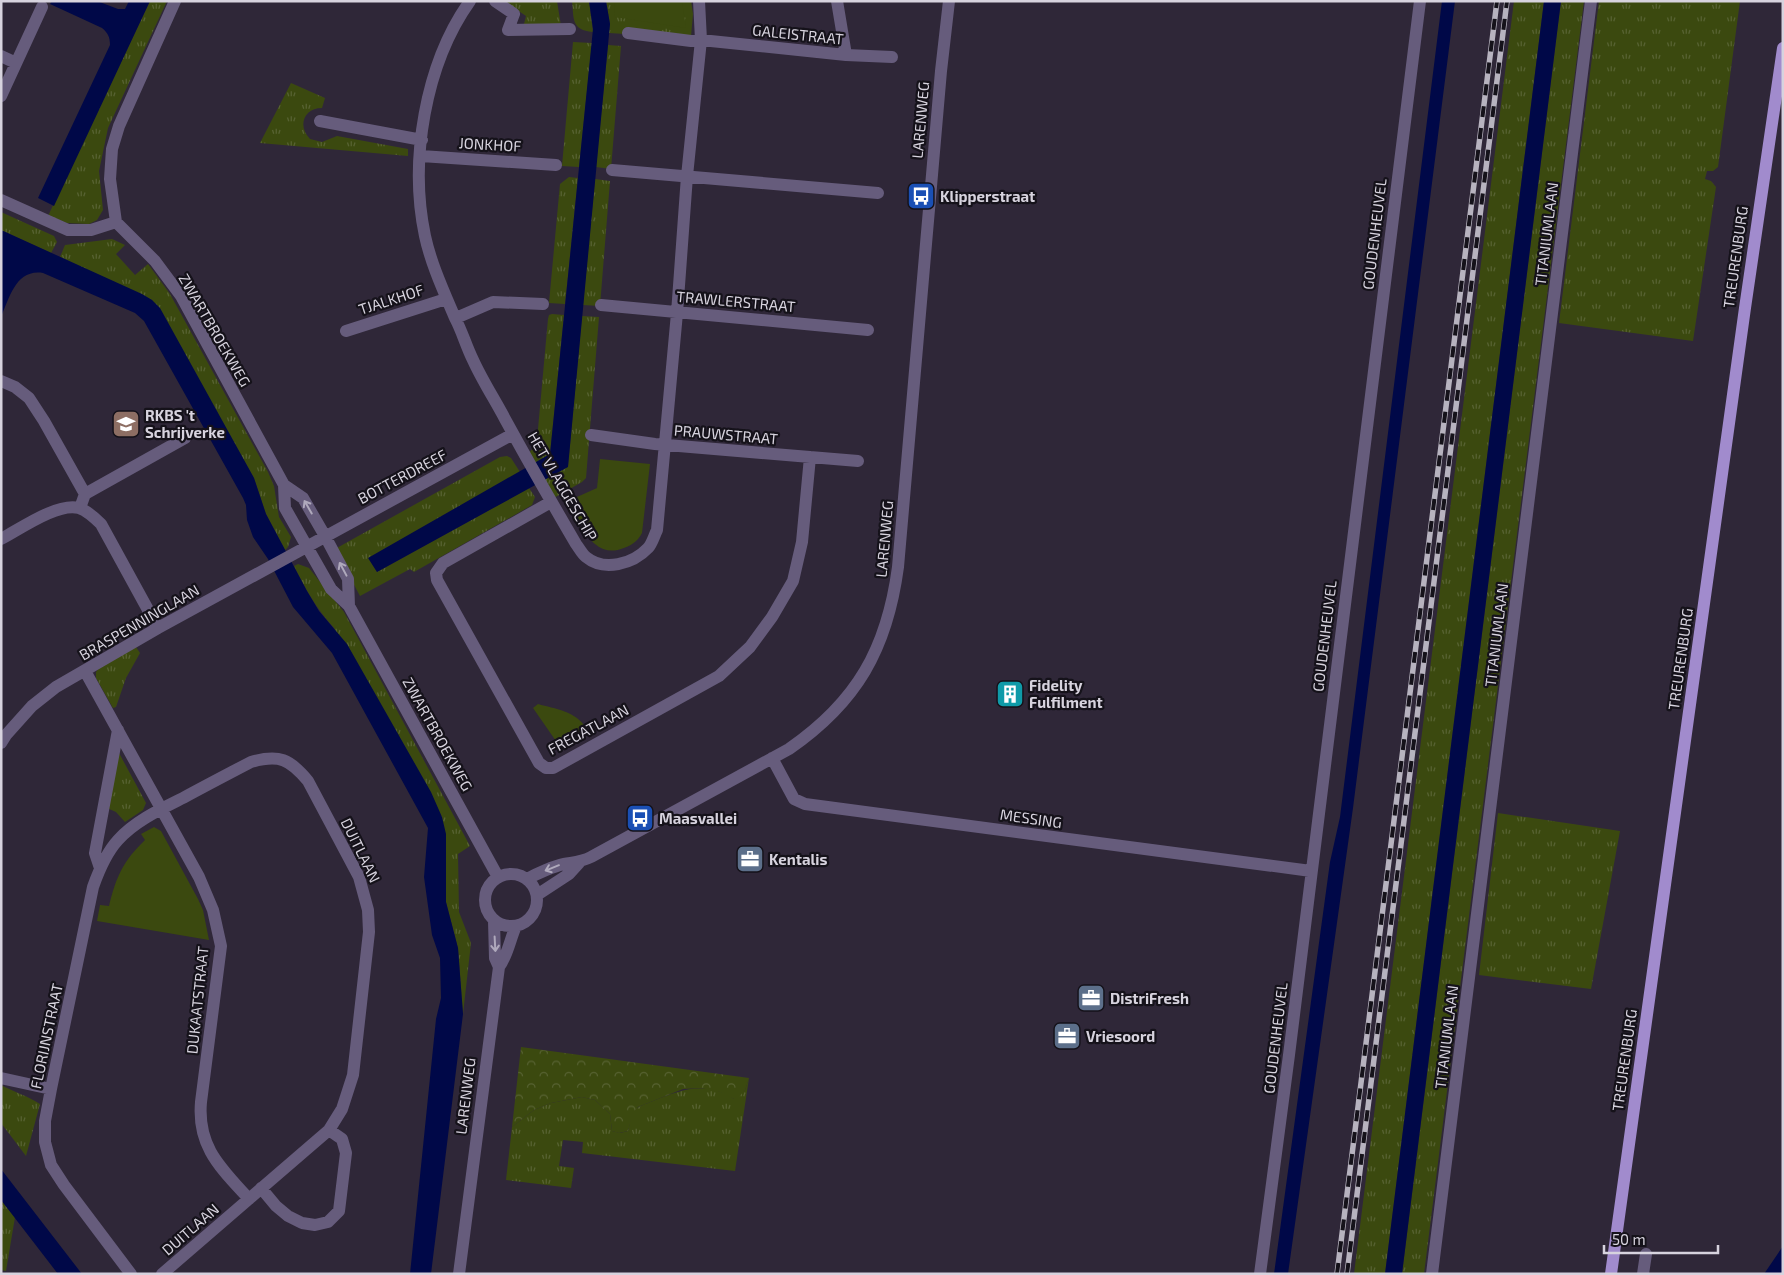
<svg xmlns="http://www.w3.org/2000/svg" width="1784" height="1275" viewBox="0 0 1784 1275" font-family="'Exo 2',sans-serif">
<style>
.grass{fill:url(#grass-tufts)}
.forest{fill:url(#forest-crowns)}
.park{fill:#3b490f}
.water{fill:#000848}
.lines{fill:none;stroke-linecap:round;stroke-linejoin:round}
.minor{stroke:#665c7c;stroke-width:12}
.major{stroke:#a18bcd;stroke-width:12}
.rail-casing{stroke:#b7b3bf;stroke-width:5.5}
.rail{stroke:#15121a;stroke-width:4;stroke-dasharray:11;stroke-linecap:butt}
.oneway{stroke:#afa9bc}
.labels{text-anchor:middle;dominant-baseline:central;stroke-width:4.5;stroke-linejoin:round;paint-order:stroke}
.street-label{font-size:15px;fill:#d7d3de;stroke:#15121a}
.poi-label{font-size:15px;font-weight:bold;fill:#d7d3de;stroke:#15121a;text-anchor:start}
</style>
<defs>
<pattern id="grass-tufts" width="24" height="20" patternUnits="userSpaceOnUse" patternTransform="scale(1.25)"><rect width="24" height="20" fill="#3b490f"/><path d="M3 7l-1-3M5 7V3M7 7l1-3M15 17l-1-3M17 17v-4M19 17l1-3" fill="none" stroke="#576232"/></pattern>
<pattern id="forest-crowns" width="20" height="18" patternUnits="userSpaceOnUse" patternTransform="scale(1.25)"><rect width="20" height="18" fill="#3b490f"/><path d="M2 6a3 3 0 1 1 6 0M12 15a3 3 0 1 1 6 0" fill="none" stroke="#576232"/></pattern>
</defs>
<rect width="100%" height="100%" fill="#2f2738"/>
<path class="grass" d="M150 1H167L108 128 99 171 103 210 97 220 89 224 67 223 48 216Z
M504 1H557L561 26 524 24 526 16Z
M572 1H589L593 32C571 30 574 19 572 1Z
M606 1H691L693 14 691 36 689 38 609 33 610 24Z
M1514 1H1544L1385 1274H1354Z
M1561 1H1584L1424 1274H1402Z
M1599 1H1740L1718 167 1713 171H1707L1705 179 1711 181 1716 187 1693 341 1559 323Z
M573 42 592 43 579 167 562 166Z
M608 45 621 46 611 169 596 167Z
M291 83 325 98 322 108C304 108 297 126 310 139L322 142 337 136 408 149V156L260 143Z
M569 177 578 178 565 304 549 303 560 184Z
M595 179 610 181 600 306 583 305Z
M1 212 54 236 57 242 51 253 1 230Z
M112 239 125 245 116 254 135 275 148 264 170 294 268 472 274 486 279 517 291 537 288 547 285 550 266 514 254 478 152 300 60 257 65 245Z
M552 314 564 315 550 454 532 465 527 455 534 447 537 440 548 319 549 315Z
M582 316 599 317 586 478 582 482 552 499 542 481 568 466Z
M507 456 511 458 520 472 369 558 377 572 529 488 535 497 532 505 414 572 410 569 360 596 335 549 500 457Z
M298 564 309 568 344 612 470 846 458 854 459 912 471 943 463 1014 458 948 446 902V835L334 628C316 608 306 590 294 566Z
M136 647 140 653 126 678 116 707 113 708 96 678V672L100 667Z
M119 753 146 803 143 810 125 822 116 812 107 808Z
M1498 813 1620 831 1591 989 1479 975Z
M749 1078 735 1171 582 1153 583 1142 563 1140 559 1166 574 1168 571 1188 506 1180 512 1127 534 1110 551 1103 582 1097 595 1100 610 1114 612 1131 620 1133 628 1131C630 1125 630 1117 633 1112 637 1106 646 1104 653 1101 681 1090 706 1080 734 1099L745 1090Z
M1 1085C14 1092 28 1096 40 1104L26 1156 1 1123Z
M1 1200 15 1217 6 1271 1 1270Z"/>
<path class="forest" d="M521 1047 749 1078 745 1090 737 1099H734L720 1092 701 1088 683 1089 638 1107 633 1113 628 1131 619 1133 612 1131 610 1114 595 1100 582 1097 551 1103 534 1110 512 1127Z"/>
<path class="park" d="M614 1H682L686 28 615 17Z
M600 459 650 464 642 533C637 542 631 546 621 549 612 552 603 551 595 544 588 539 574 510 568 501L597 488Z
M538 704C555 709 576 711 586 728L558 744 533 708Z
M154 827 161 831 198 899 203 910 209 940 97 921 100 905 109 906C116 877 123 861 145 840L141 834Z"/>
<path class="water" d="M52 1H97L118 9H125L129 1H150L54 206 38 198 110 45C110 37 108 33 102 28L50 4Z
M589 1H606L610 24 568 467 377 572 368 558 550 454 593 29Z
M1442 1H1455L1353 808 1288 1274H1274L1330 862 1340 817Z
M1544 1H1561L1402 1274H1385Z
M1 230 142 294 152 300 160 308 254 478 266 514 307 591 319 611 347 644 431 792 442 817 446 834V902L458 948 463 1014 431 1274H410L436 1019 441 998 440 958 432 935 424 877 428 828 332 653 293 607 268 559 253 537 247 520 246 505 243 498 144 321 135 313 43 273C16 269 10 297 1 317Z
M1 1169 82 1274H58L1 1200Z
M1783 1246V1274H1764Z"/>
<g class="lines">
<path class="minor" d="M175 1 119 126 112 149 110 179 116 222 155 261 181 296 284 485 285 508 331 589 349 606 498 877
M470 1C425 64 409 161 425 236 431 264 444 292 455 318 462 331 466 346 473 360 482 380 495 400 505 419 528 461 552 503 576 544 579 548 582 554 586 557 604 572 633 564 648 548 652 544 654 536 657 530L677 313 687 176 701 40 699 1
M495 1 514 14 508 30 570 29
M837 1 846 55
M628 33 691 41 701 40 846 55 892 57
M1 56 16 63
M1 96 42 7
M320 121 422 140
M421 156 556 165
M612 170 878 193
M1 200 68 230H91L116 222
M601 305 868 330
M456 318 493 302 543 304
M346 331 446 299
M1 381 15 387 29 398 44 421 85 494 80 508
M591 435 655 444 858 461
M284 485 303 498 325 536 348 579 349 606
M85 494 185 438
M551 502 443 563 436 573 437 580 539 763 546 768H553L719 676 750 647 772 617 793 581 802 542 810 457
M1 539C20 529 58 502 79 508 88 511 95 518 101 524L158 628
M85 671 199 877 213 910 221 946 201 1102C197 1147 221 1168 249 1199
M1 743 6 735 32 706 56 687 158 628 513 434
M772 758 794 799 805 804 1311 871
M100 868 95 853 118 730
M485 900a26 26 0 1 1 52 0a26 26 0 1 1-52 0Z
M527 879C536 874 554 866 564 864 575 862 581 862 591 857L789 749C857 702 887 649 898 567L941 71 949 1
M537 895 569 874 579 863
M494 921 495 958 499 967
M1 1078 51 1089
M261 1188 276 1206 288 1216 302 1223 315 1225 328 1222 339 1211 346 1153 342 1139 329 1130
M131 1274 64 1185 51 1165 45 1142V1121L51 1089 93 887C99 870 106 853 118 840 135 821 161 809 183 798 205 786 228 774 251 762 279 754 290 759 308 781L359 877 368 910 369 932 353 1075 342 1109 329 1130 162 1274
M459 1274 499 967C508 955 510 939 516 926
M1260 1274 1289 1055 1420 1
M1432 1274 1591 1
M1643 1274 1646 1254"/>
<path class="major" d="M1611 1274 1745 308 1783 48"/>
<g class="rail-casing">
<path id="rail" d="M1337 1274 1497 1
M1347 1274 1507 1"/>
</g>
<use href="#rail" class="rail"/>
</g>
<defs><path id="oneway-shaft" d="M-6 0H5M1.5-3L5.5 0L1.5 3" fill="none" stroke-width="1.6" stroke-linecap="round" stroke-linejoin="round" transform="scale(1.25)"/></defs>
<g class="oneway">
<use href="#oneway-shaft" transform="translate(308 507) rotate(-120)"/>
<use href="#oneway-shaft" transform="translate(343 569) rotate(-118)"/>
<use href="#oneway-shaft" transform="translate(552 868) rotate(158)"/>
<use href="#oneway-shaft" transform="translate(495 944) rotate(87)"/>
</g>
<defs>
<g id="bus-square" transform="scale(1.4375)"><rect x="-9" y="-9" width="18" height="18" rx="4" fill="#1a4fb4" stroke="#15121a"/><path d="M-5-6H5V4H4V6H2V4H-2V6H-4V4H-5ZM-3.5-4V0h7V-4ZM-3.5 1.2v1.5H-2V1.2ZM2 1.2v1.5H3.5V1.2Z" fill="#fff"/></g>
<g id="school-square" transform="scale(1.4375)"><rect x="-9" y="-9" width="18" height="18" rx="4" fill="#8d6e63" stroke="#15121a"/><path d="M0-5L7-2L0 1L-7-2ZM-4 1L0 2.5L4 1V4Q0 6-4 4Z" fill="#fff"/></g>
<g id="building-square" transform="scale(1.4375)"><rect x="-9" y="-9" width="18" height="18" rx="4" fill="#0f9aa8" stroke="#15121a"/><path d="M-4-6H4V6H1V3H-1V6H-4ZM-2.5-4.3h1.7v1.8h-1.7ZM.8-4.3h1.7v1.8H.8ZM-2.5-1h1.7V.8h-1.7ZM.8-1h1.7V.8H.8Z" fill="#fff"/></g>
<g id="office-square" transform="scale(1.4375)"><rect x="-9" y="-9" width="18" height="18" rx="4" fill="#5c6f8a" stroke="#15121a"/><path d="M-6-3h4V-5.5h4V-3h4V5H-6ZM-1-4.5V-3h2v-1.5ZM-6 0V1H6V0Z" fill="#fff"/></g>
</defs>
<g fill-rule="evenodd">
<use href="#bus-square" x="921" y="196"/>
<use href="#school-square" x="126" y="424"/>
<use href="#building-square" x="1010" y="694"/>
<use href="#bus-square" x="640" y="818"/>
<use href="#office-square" x="750" y="859"/>
<use href="#office-square" x="1091" y="998"/>
<use href="#office-square" x="1067" y="1036"/>
</g>
<g class="labels">
<g class="street-label">
<text transform="translate(798 34) rotate(6)">GALEISTRAAT</text>
<text transform="translate(920 120) rotate(-85)">LARENWEG</text>
<text transform="translate(490 144) rotate(3)">JONKHOF</text>
<text transform="translate(1374 234) rotate(-83)">GOUDENHEUVEL</text>
<text transform="translate(1546 234) rotate(-83)">TITANIUMLAAN</text>
<text transform="translate(1735 257) rotate(-82)">TREURENBURG</text>
<text transform="translate(391 299) rotate(-18)">TJALKHOF</text>
<text transform="translate(736 301) rotate(5)">TRAWLERSTRAAT</text>
<text transform="translate(215 330) rotate(60)">ZWARTBROEKWEG</text>
<text transform="translate(726 434) rotate(5)">PRAUWSTRAAT</text>
<text transform="translate(402 476) rotate(-28)">BOTTERDREEF</text>
<text transform="translate(563 486) rotate(60)">HET VLAGGESCHIP</text>
<text transform="translate(884 539) rotate(-85)">LARENWEG</text>
<text transform="translate(139 622) rotate(-30)">BRASPENNINGLAAN</text>
<text transform="translate(1496 635) rotate(-83)">TITANIUMLAAN</text>
<text transform="translate(1324 636) rotate(-83)">GOUDENHEUVEL</text>
<text transform="translate(1680 659) rotate(-82)">TREURENBURG</text>
<text transform="translate(588 729) rotate(-28)">FREGATLAAN</text>
<text transform="translate(438 734) rotate(61)">ZWARTBROEKWEG</text>
<text transform="translate(1031 818) rotate(8)">MESSING</text>
<text transform="translate(361 850) rotate(64)">DUITLAAN</text>
<text transform="translate(197 1000) rotate(-84)">DUKAATSTRAAT</text>
<text transform="translate(46 1036) rotate(-78)">FLORIJNSTRAAT</text>
<text transform="translate(1446 1037) rotate(-83)">TITANIUMLAAN</text>
<text transform="translate(1275 1038) rotate(-83)">GOUDENHEUVEL</text>
<text transform="translate(1624 1060) rotate(-82)">TREURENBURG</text>
<text transform="translate(465 1096) rotate(-83)">LARENWEG</text>
<text transform="translate(190 1229) rotate(-41)">DUITLAAN</text>
</g>
<g class="poi-label">
<text x="940" y="196">Klipperstraat</text>
<text x="145" y="415">RKBS 't<tspan x="145" dy="17">Schrijverke</tspan></text>
<text x="1029" y="685">Fidelity<tspan x="1029" dy="17">Fulfilment</tspan></text>
<text x="659" y="818">Maasvallei</text>
<text x="769" y="859">Kentalis</text>
<text x="1110" y="998">DistriFresh</text>
<text x="1086" y="1036">Vriesoord</text>
</g>
</g>
<rect width="1784" height="1275" fill="none" stroke="#d7d3de" stroke-width="5"/>
<path d="M1604 1245v8h114v-8" fill="none" stroke="#d7d3de" stroke-width="2.5"/>
<text x="1612" y="1245" font-size="15" fill="#d7d3de" stroke="#15121a" stroke-width="4" paint-order="stroke">50 m</text>
</svg>
